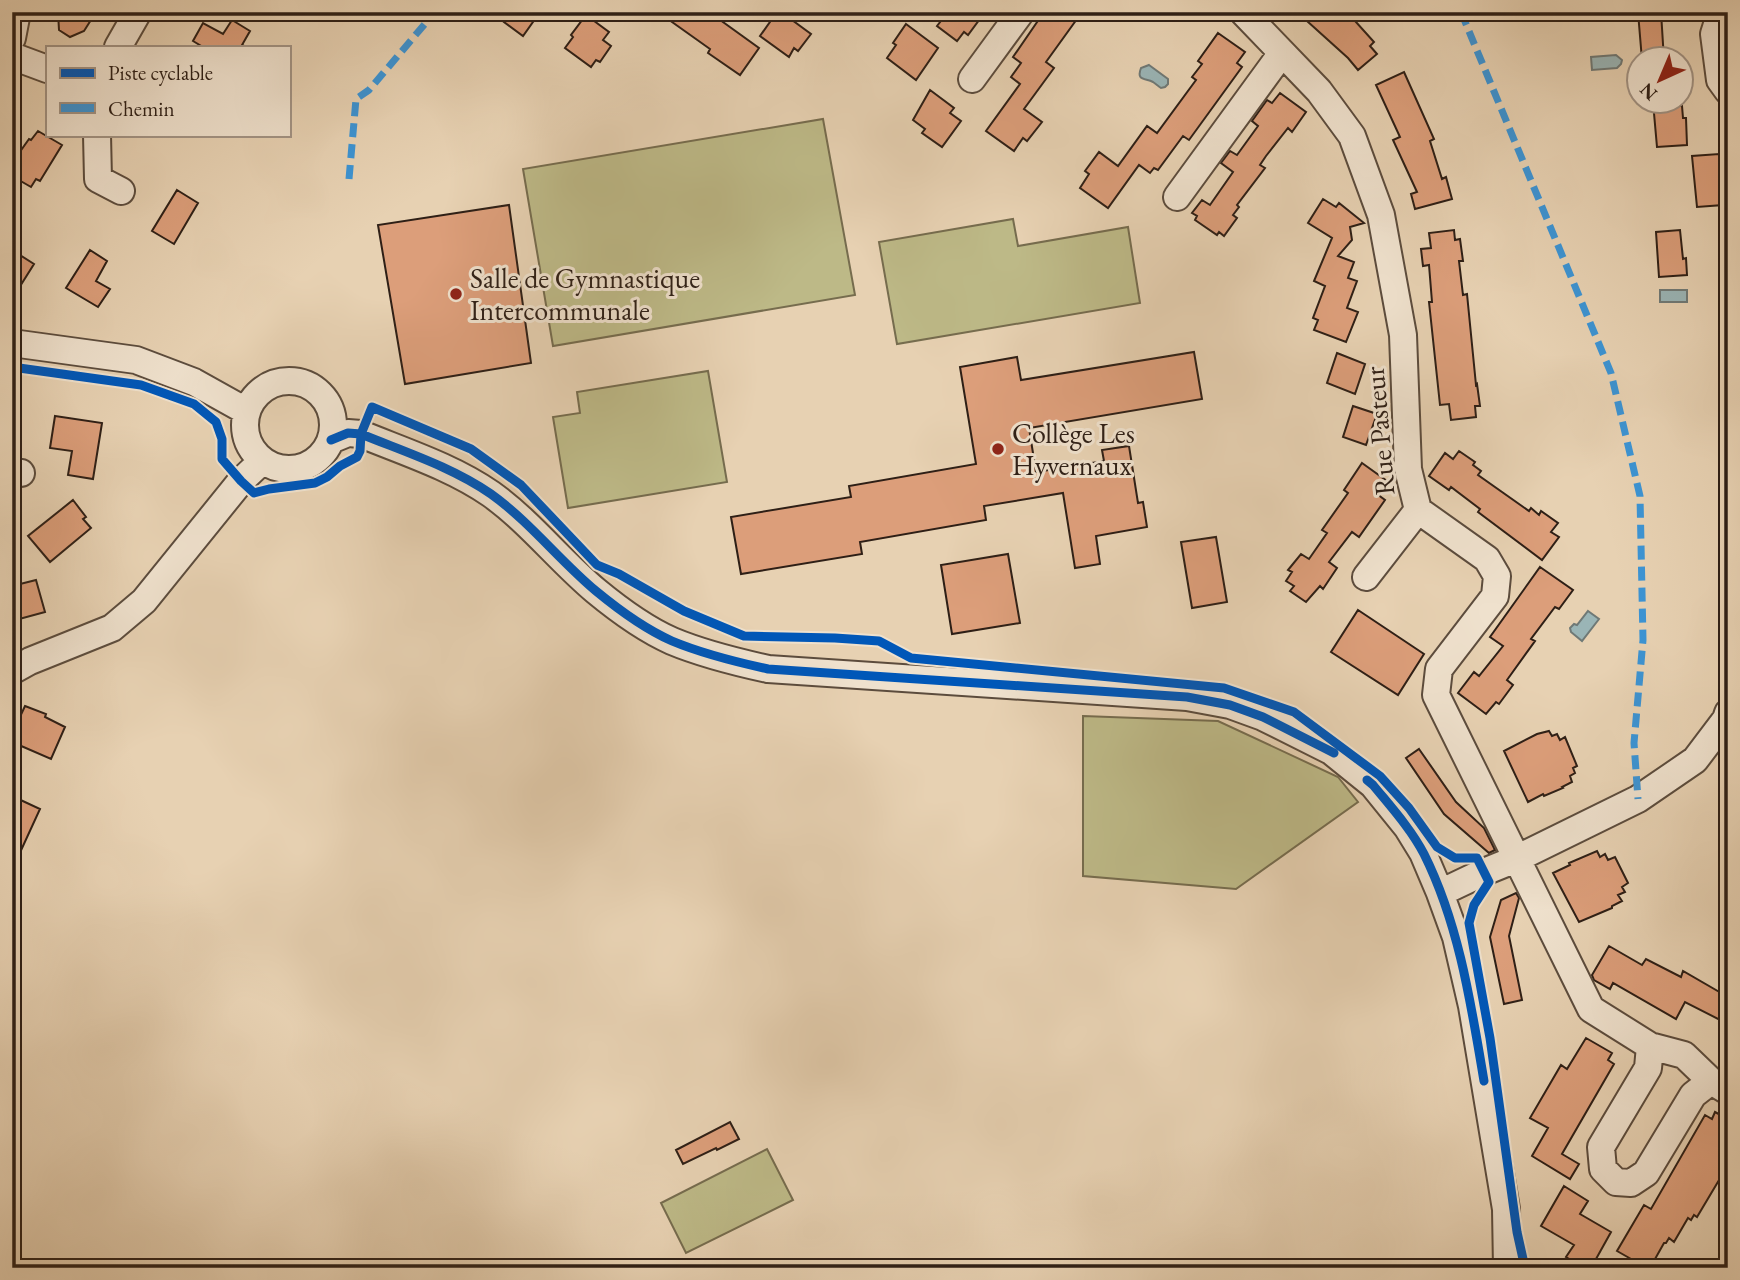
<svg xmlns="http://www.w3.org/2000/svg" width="1740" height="1280" viewBox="0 0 1740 1280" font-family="'EB Garamond',serif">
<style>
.green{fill:#bdb987;stroke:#766c4e;stroke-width:2}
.water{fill:#9ab5b6;stroke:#6f7976;stroke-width:2}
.building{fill:#dc9e7a;stroke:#2e1f16;stroke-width:2}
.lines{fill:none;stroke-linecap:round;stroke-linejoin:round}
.minor-casing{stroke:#5c4c3d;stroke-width:30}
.minor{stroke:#efe1cd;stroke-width:26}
.quiet{stroke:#3c94d4;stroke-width:7;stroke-dasharray:14 7;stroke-linecap:butt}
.cycleway-casing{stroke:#efe1cd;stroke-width:13}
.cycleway{stroke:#0057b8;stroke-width:9}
.poi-dot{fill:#8f2418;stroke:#efe1cd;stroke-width:2.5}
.labels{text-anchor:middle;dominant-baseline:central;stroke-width:6;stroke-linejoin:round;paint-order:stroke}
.poi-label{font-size:28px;fill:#2e1f16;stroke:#efe1cd;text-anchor:start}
.street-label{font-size:28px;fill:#2e1f16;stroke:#efe1cd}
</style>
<rect width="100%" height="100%" fill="#e7d1b2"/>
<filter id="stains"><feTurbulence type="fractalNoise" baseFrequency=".00286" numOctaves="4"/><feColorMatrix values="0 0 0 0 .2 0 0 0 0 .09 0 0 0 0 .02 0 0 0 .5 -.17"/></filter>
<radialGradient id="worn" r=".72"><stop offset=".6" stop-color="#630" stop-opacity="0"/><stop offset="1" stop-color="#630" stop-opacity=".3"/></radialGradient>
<path class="green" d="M823 119 855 295 553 346 523 169Z
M1013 219 1018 246 1128 227 1140 303 897 344 879 242Z
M708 371 727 482 568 508 553 417 580 413 577 392Z
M1083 716 1218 721 1338 777 1358 802 1236 889 1083 876Z
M767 1149 793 1200 686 1253 661 1203Z"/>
<path class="water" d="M1616 55 1622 60 1621 64 1617 68 1592 70 1591 57Z
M1149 65 1168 79V84L1165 87 1161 88C1158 86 1156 84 1153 82 1145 78 1136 81 1141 68Z
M1660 290H1687V302H1660Z
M1588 611 1599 619 1582 641 1571 632 1570 628 1574 624 1577 625Z"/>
<path class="building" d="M58 12H96L84 31 70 37 59 30Z
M512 12H540L523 36 504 22Z
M658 12H709L759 48 740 75 708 53 710 49Z
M777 12H781L811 34 798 51 794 48 789 57 760 36Z
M948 12H985L968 35 964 32 957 41 937 26Z
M1044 12H1082L1046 62 1054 68 1024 109 1042 122 1027 141 1023 138 1014 151 986 131 1020 84 1011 77 1021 63 1013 57Z
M1297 12H1347L1374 42 1370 46 1377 54 1358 70 1348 58Z
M1638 12H1661L1664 60H1642Z
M586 15 609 32 603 40 611 46 600 62 596 60 591 67 565 48 573 37 571 35Z
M232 20 250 31 242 45 246 47H203L193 41 203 23 223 34Z
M906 24 938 48 916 80 887 58 896 45 893 43Z
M1218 33 1245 52 1237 63 1242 67 1189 140 1183 136 1158 170 1154 168 1150 173 1139 165 1108 208 1080 188 1089 174 1085 171 1099 152 1118 166 1147 126 1157 133 1196 80 1192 77 1202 64 1198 61Z
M1404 72 1434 139 1430 141 1442 179 1446 177 1452 199 1415 209 1411 194 1417 192 1393 140 1400 137 1376 85Z
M930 90 954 108 950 113 961 121 942 147 922 133 925 129 913 120Z
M1280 93 1306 112 1292 132 1288 128 1266 156 1260 165 1265 168 1237 205 1239 207 1233 215 1237 218 1224 236 1219 232 1217 235 1195 220 1197 216 1192 213 1202 200 1210 205 1233 172 1221 163 1230 151 1237 155 1258 126 1252 121 1267 100 1272 103Z
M1653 102H1679V106H1682L1683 118H1686L1687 145 1657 147Z
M38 131 62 145 40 181 36 179 31 187 12 176V169L20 157 17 156 29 139 31 140Z
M1719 154 1723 205 1697 207 1692 156Z
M177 190 198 203 174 244 152 231Z
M1323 199 1336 207 1339 203 1364 223 1350 227 1352 240 1338 256 1354 262 1348 278 1357 281 1347 308 1358 312 1346 342 1314 330 1318 320 1313 318 1325 286 1314 281 1332 238 1308 223Z
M509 205 531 363 405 384 378 225Z
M1454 230 1455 240 1460 239 1463 261H1459L1463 295 1467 294 1476 385 1477 384 1480 406H1475L1476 417 1451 420 1449 404 1440 405 1429 302H1432L1429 265 1423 266 1421 249 1431 248 1429 233Z
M1680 230 1683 259 1686 258 1687 275 1659 277 1656 232Z
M12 250 34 264 12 299Z
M90 250 107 261 96 281 110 289 98 307 66 288Z
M1194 352 1202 399 1029 428 1036 472 1104 461 1102 450 1129 446 1138 503 1143 502 1147 527 1096 536 1100 564 1075 568 1063 493 984 506 986 520 860 542 862 554 741 574 731 517 851 497 849 486 976 464 960 367 1017 357 1021 380Z
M1337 353 1365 364 1355 394 1327 383Z
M1353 406 1377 414 1366 445 1343 437Z
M55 416 102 423 93 479 68 475 72 451 50 448Z
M1459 451 1475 462 1473 465 1481 471 1478 475 1529 511 1531 508 1539 515 1541 511 1558 523 1551 532 1559 537 1542 560 1478 512 1480 509 1451 487 1449 490 1429 476 1445 453 1453 459Z
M1362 463 1387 481 1377 494 1385 500 1359 537 1352 532 1329 562 1337 568 1323 589 1320 586 1306 602 1290 591 1294 586 1286 581 1292 572 1288 570 1301 554 1309 559 1327 533 1322 530 1348 493 1344 490Z
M73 500 86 517 83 519 91 528 50 562 28 536Z
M1216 537 1227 602 1192 608 1181 542Z
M1008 554 1020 623 952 634 941 565Z
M1540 567 1573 590 1559 609 1555 607 1531 639 1535 641 1507 680 1513 685 1499 704 1496 702 1486 714 1458 693 1474 672 1479 676 1503 646 1490 637Z
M36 580 45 612 12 621V586Z
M1358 610 1424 654 1398 695 1331 652Z
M25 706 46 714 45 717 65 727 51 759 12 742V734Z
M1549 731 1552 736 1557 734 1560 740 1565 737 1577 766 1573 768 1575 773 1570 776 1572 782 1562 787 1563 788 1544 796 1543 794 1528 802 1504 751 1537 734Z
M1419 749 1456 802 1484 828 1495 850 1489 853 1444 814 1406 758Z
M12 796 40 809 12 870Z
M1597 851 1600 857 1605 854 1608 860 1615 857 1628 883 1622 887 1625 892 1618 895 1622 901 1612 906V908L1579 922 1553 873 1570 865 1569 863Z
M1516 893 1519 898 1509 936 1522 1000 1504 1004 1490 937 1501 900Z
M1609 946 1642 965 1646 959 1681 977 1683 971 1728 997V1024L1685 1002 1676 1019 1613 983 1610 989 1594 980 1592 975Z
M1586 1038 1612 1053 1608 1060 1614 1064 1562 1154 1579 1164 1570 1179 1532 1156 1548 1128 1530 1118 1561 1065 1567 1069Z
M1715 1112 1728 1119V1165L1697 1217 1694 1215 1691 1220 1688 1218 1674 1242 1669 1238 1666 1243H1664L1650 1268H1647L1617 1251 1644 1205 1651 1209 1705 1115 1712 1119Z
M730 1122 739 1139 717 1150 716 1148 683 1164 676 1150Z
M1564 1186 1588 1201 1580 1214 1611 1232 1591 1268H1584L1566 1257 1574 1245 1541 1226Z"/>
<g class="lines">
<g class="minor-casing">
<path id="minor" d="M1243 12 1319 91 1352 136 1381 215 1403 335 1408 469 1418 510 1487 559 1497 576 1495 596 1439 669 1436 695 1591 1009 1650 1046 1684 1055 1711 1081 1728 1091
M1721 12 1714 34 1720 80 1728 91
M12 38 17 12
M118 47 138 12
M12 56 47 69
M972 79 1021 12
M97 135 98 179 121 191
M1177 197 1282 53
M12 343 136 360 194 382 246 411
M245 425a44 44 0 1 1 88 0a44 44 0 1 1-88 0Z
M331 440 348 433 361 434C405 452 452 467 491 494 530 522 560 561 596 591 619 610 645 629 672 641 703 654 736 662 768 669L1187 697 1230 705 1263 717 1331 751 1373 785 1407 827 1423 853 1440 893 1456 937 1472 1006 1506 1209 1507 1268
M12 472 21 473
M1366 577 1418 510
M12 671 30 661 112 628 144 601 241 481 262 461
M1440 893 1484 872 1516 859 1638 799 1695 760 1726 719 1728 713
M1650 1046 1648 1068 1601 1147 1603 1169 1616 1182 1631 1183 1646 1173 1693 1095 1711 1081"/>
</g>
<use href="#minor" class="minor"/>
<path class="quiet" d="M1461 12 1611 373 1640 496 1643 640 1634 743 1638 799
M349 179 356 99 369 90 429 19 440 12"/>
<g class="cycleway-casing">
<path id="cycleway" d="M12 367 141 385 194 404 216 422 222 439V459L241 481 254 493 269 489 315 483 327 477 340 466 357 457 360 451 361 434 372 407 471 449 521 485 597 565 619 574 684 611 744 636 835 638 879 641 911 658 1224 688 1294 712 1380 776 1409 808 1437 847 1455 858H1477L1489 882 1474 905 1469 923 1490 1038 1517 1232 1525 1268
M331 440 348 433 361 434C405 452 452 467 491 494 530 522 560 561 596 591 619 610 645 629 672 641 703 654 736 662 768 669L1187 697 1230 705 1263 717 1334 753
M1367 780 1373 785C1391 807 1411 829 1424 854 1459 924 1471 1004 1484 1081"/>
</g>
<use href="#cycleway" class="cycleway"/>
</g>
<g class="poi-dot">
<circle cx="456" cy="294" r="7"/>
<circle cx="998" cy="449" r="7"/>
</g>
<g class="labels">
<g class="poi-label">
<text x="470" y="278">Salle de Gymnastique<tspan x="470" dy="32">Intercommunale</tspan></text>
<text x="1012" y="433">Collège Les<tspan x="1012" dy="32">Hyvernaux</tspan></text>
</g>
<g class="street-label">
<text transform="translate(1379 431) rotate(-95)">Rue Pasteur</text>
</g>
</g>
<rect width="1740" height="1280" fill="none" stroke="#e7d1b2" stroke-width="42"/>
<rect x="14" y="14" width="1712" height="1252" fill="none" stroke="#2e1f16" stroke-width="3.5"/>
<rect x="21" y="21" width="1698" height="1238" fill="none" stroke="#2e1f16" stroke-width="2"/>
<rect x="46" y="46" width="245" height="91" fill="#efe1cd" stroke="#a29384" stroke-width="2"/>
<rect x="60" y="68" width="35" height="10" fill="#0057b8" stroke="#a29384" stroke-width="2"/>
<text x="108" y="80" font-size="21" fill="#2e1f16">Piste cyclable</text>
<rect x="60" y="103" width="35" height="10" fill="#3c94d4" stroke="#a29384" stroke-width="2"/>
<text x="108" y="116" font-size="21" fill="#2e1f16">Chemin</text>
<g transform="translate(1660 80) rotate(224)"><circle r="33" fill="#efe1cd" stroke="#a29384" stroke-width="2"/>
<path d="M0-5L12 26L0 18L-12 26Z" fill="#8f2418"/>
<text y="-10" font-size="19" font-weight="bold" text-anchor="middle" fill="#2e1f16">N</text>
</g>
<rect width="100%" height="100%" filter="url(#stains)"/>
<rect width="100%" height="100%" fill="url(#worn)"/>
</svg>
